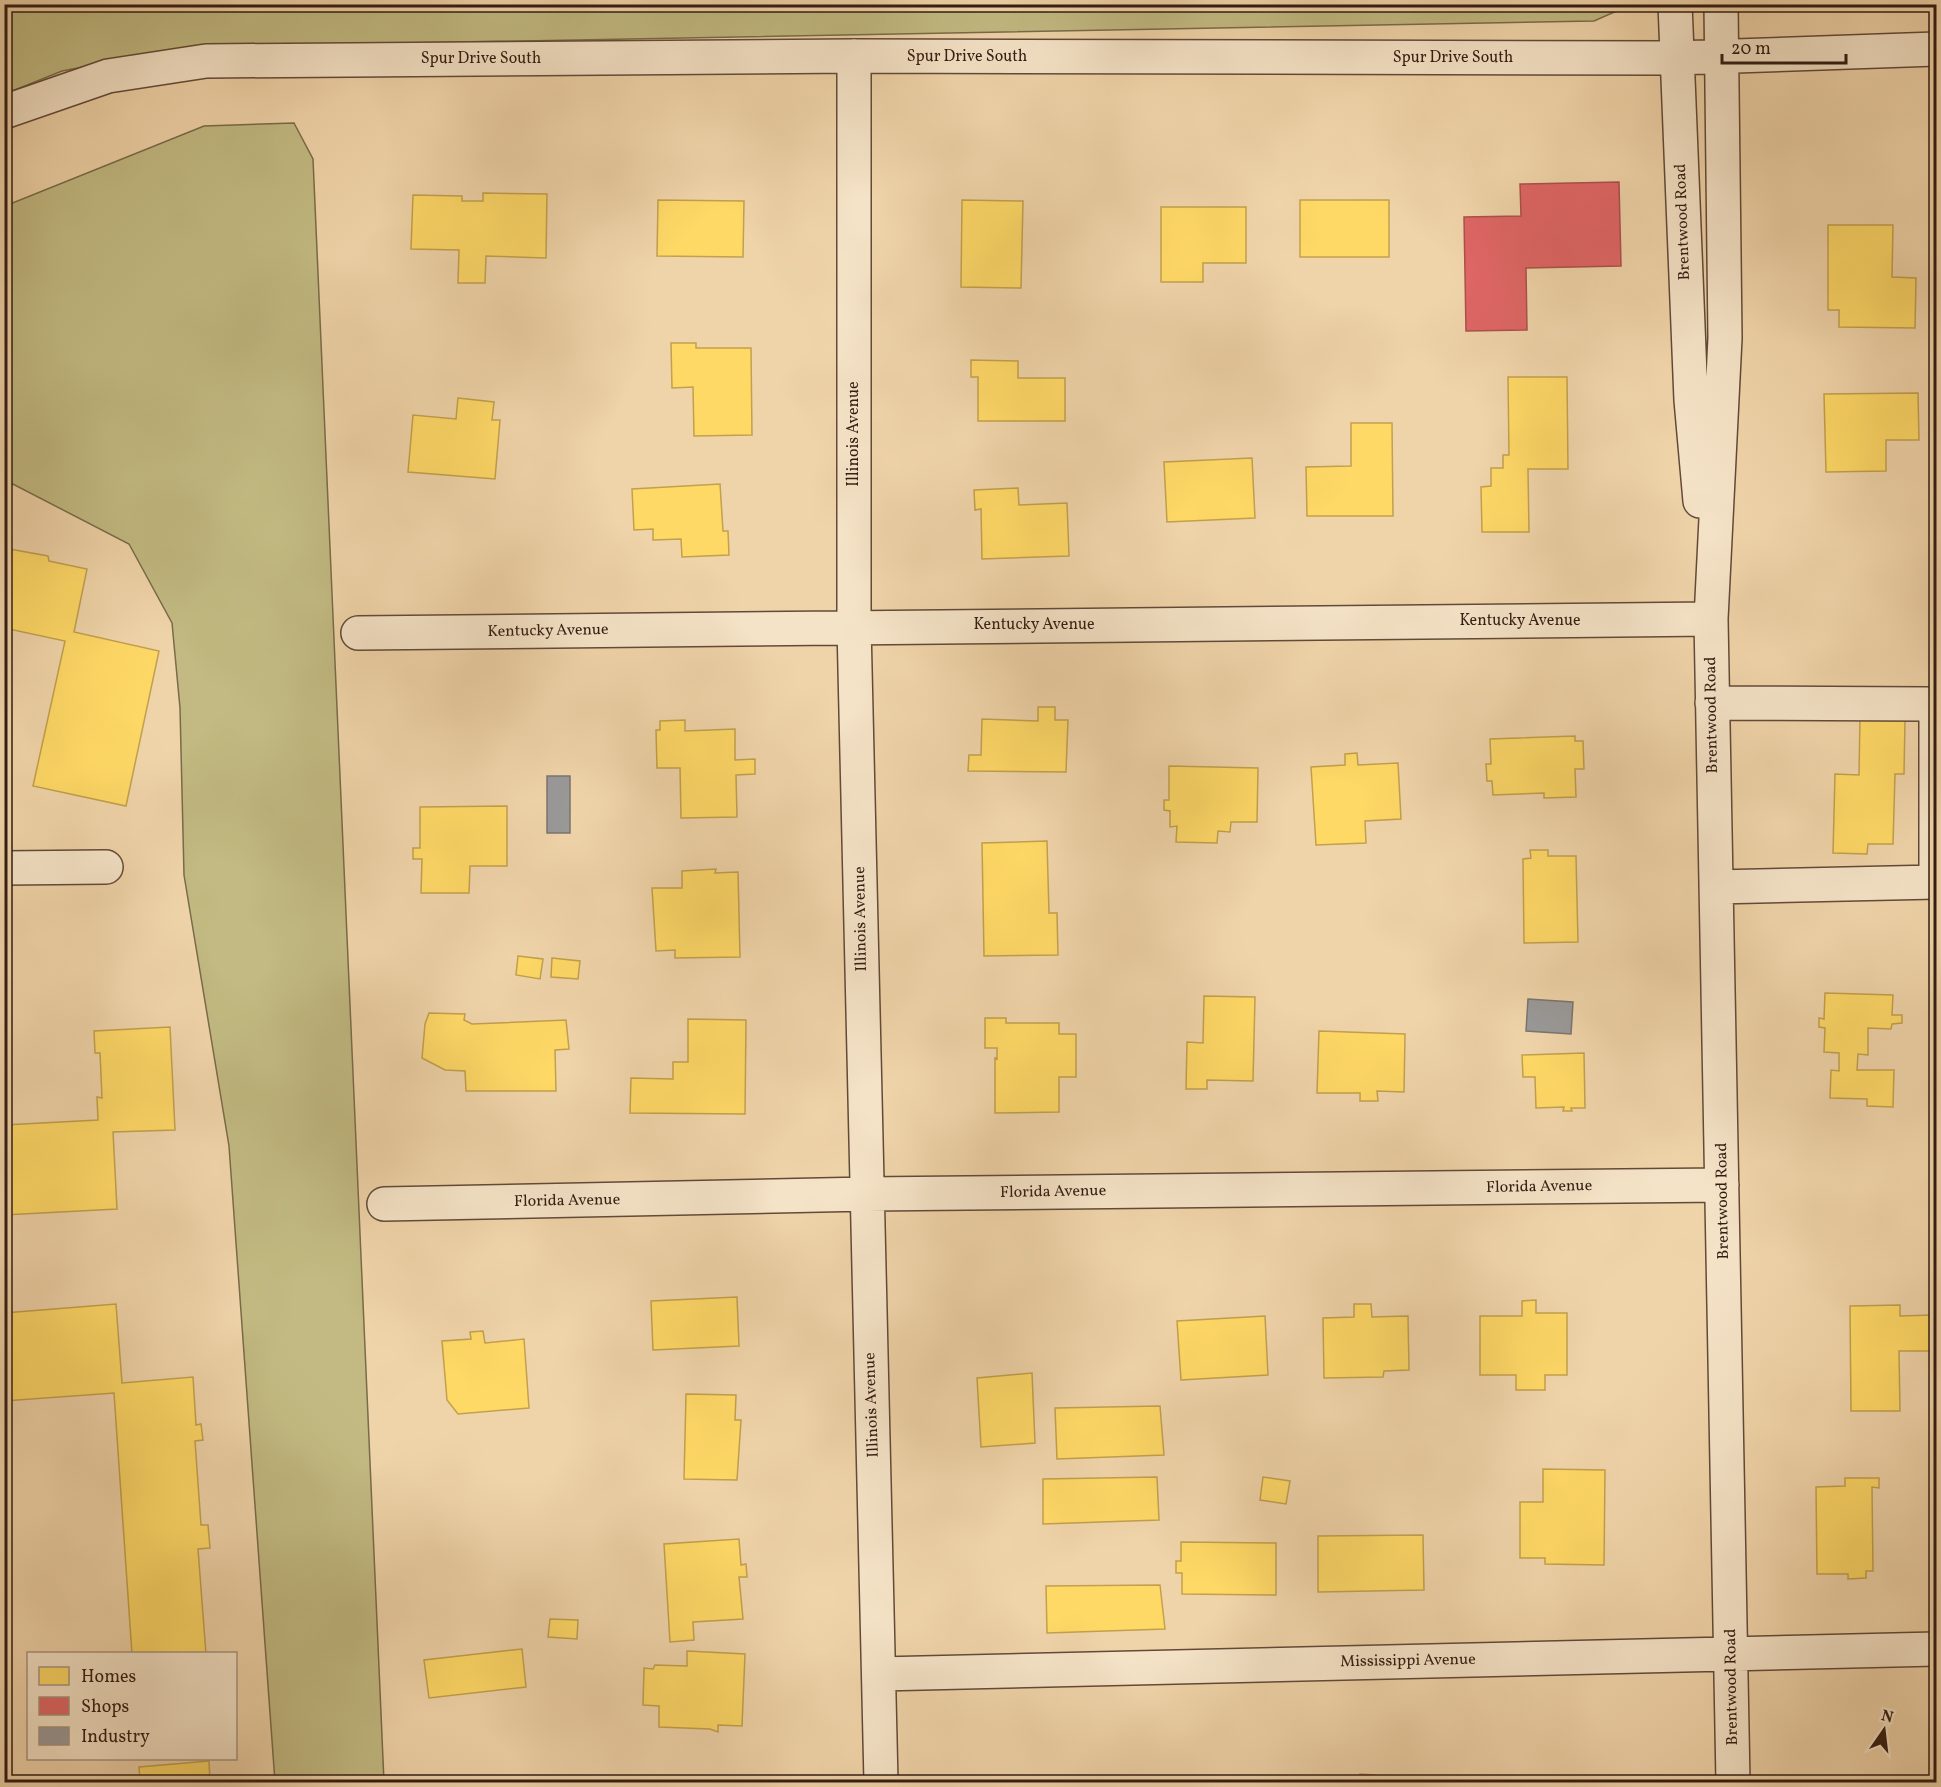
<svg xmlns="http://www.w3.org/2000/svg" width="1941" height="1787" viewBox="0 0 1941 1787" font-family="Vollkorn,serif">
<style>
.green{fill:#c2ba82;stroke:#7a6b4a;stroke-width:1.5}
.homes{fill:#ffd966;stroke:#c2a04d;stroke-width:1.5}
.shops{fill:#e06666;stroke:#ac504d;stroke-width:1.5}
.industry{fill:#999;stroke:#7a7471;stroke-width:1.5}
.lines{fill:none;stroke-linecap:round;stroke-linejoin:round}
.minor-casing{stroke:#624a38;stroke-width:36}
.minor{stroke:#f5e3c7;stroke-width:33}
.labels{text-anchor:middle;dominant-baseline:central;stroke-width:6;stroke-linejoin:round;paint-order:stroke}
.street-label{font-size:16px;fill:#321c13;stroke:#f5e3c7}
</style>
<rect width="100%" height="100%" fill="#f0d4a9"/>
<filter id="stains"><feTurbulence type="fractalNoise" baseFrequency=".00333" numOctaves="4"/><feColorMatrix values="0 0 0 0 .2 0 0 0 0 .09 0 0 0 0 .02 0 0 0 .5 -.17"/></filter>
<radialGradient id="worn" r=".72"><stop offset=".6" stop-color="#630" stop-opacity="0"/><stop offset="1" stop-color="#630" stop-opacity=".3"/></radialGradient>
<path class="green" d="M5 5H1622L1617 11 1594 21 191 47 62 71 5 94Z
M294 123 313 159 384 1782H275L229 1146 184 875 180 708 172 623 129 544 5 480V206L204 126Z"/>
<path class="homes" d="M483 193 547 194 546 258 486 256 485 283H458L459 250 411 249 413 195 462 196V201H483Z
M658 200 744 201 743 257 657 256Z
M962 200 1023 201 1021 288 961 287Z
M1300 200H1389V257H1300Z
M1161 207H1246V263H1203V282H1161Z
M1828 225H1893L1892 277 1916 278 1915 328 1839 327V310H1828Z
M671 343H696V348H751L752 435 694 436 693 387 672 388Z
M971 360 1018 361V378H1065V421H978V377H971Z
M1508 377H1567L1568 469H1528L1529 532H1482L1481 487 1491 486V468H1503V455H1509Z
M1918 393 1919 440H1886V471L1826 472 1824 394Z
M458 398 494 402 492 420H500L495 479 408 472 413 415 456 419Z
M1351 423H1392L1393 516H1307L1306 467 1351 466Z
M1252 458 1255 518 1167 522 1164 462Z
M720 484 723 531H728L729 555 682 557 681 539 653 540V529L634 530 632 489Z
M1018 488 1019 505 1067 503 1069 556 982 559 981 509 975 510 974 490Z
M4 548 48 556 49 561 87 569 74 632 159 651 126 806 33 786 65 641 4 628Z
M1038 707H1055V720H1068L1066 772 968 771 969 755H981L982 719 1038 721Z
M1860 718 1905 720 1904 774H1895L1893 844H1868L1867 854 1833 853 1835 774 1859 775Z
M685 720V731L735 729V760L755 759V774L736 775 737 817 681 818 680 768H657L656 730H660V721Z
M1575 736V741H1583L1584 769H1575L1576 797 1544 798V793L1493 795 1492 781H1487L1486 764H1491L1490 739Z
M1357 753 1358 765 1398 763 1401 819 1365 821 1366 843 1316 845 1311 767 1345 765V754Z
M1169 766 1258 768 1257 822H1231L1230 832 1218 831 1217 843 1176 842 1177 826 1170 827V811L1164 810V800H1169Z
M507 806V866H470L469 893H421L422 859H413V848H420V807Z
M1047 841 1049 913H1057L1058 955 984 956 982 843Z
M1530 850H1548V856H1576L1578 942 1524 943 1523 859 1531 858Z
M716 869 715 873 738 872 740 957 675 958V950L656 951 652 888H682V871Z
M518 956 543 959 540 979 516 975Z
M552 958 580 961 578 979 551 977Z
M1825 993 1893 995 1892 1015H1902V1023L1892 1024 1891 1029 1868 1028V1055L1858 1054 1857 1070H1894L1893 1107 1867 1106V1099L1830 1098 1831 1070 1839 1071V1053L1824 1052 1825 1028 1819 1027V1018L1824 1019Z
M1204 996 1255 997 1253 1081 1207 1080V1089H1186L1187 1042 1203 1043Z
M429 1013 465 1014 464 1020 472 1024 566 1020 569 1049 555 1050 556 1091H466L465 1071 445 1070 422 1058 425 1024Z
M985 1018H1006V1023H1059V1034H1076V1077H1059V1112L995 1113V1058L997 1059V1048H985Z
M688 1019 746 1020 745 1114 630 1113 631 1078 673 1079V1062H688Z
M170 1027 175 1130 113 1132 117 1209 4 1215V1125L98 1120 97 1097 102 1098 100 1053H95L94 1031Z
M1319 1031 1405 1034 1404 1092 1377 1091 1378 1101H1360V1093H1317Z
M1584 1053 1585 1108H1571L1572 1111H1563L1564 1107 1536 1108 1535 1077H1523L1522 1055Z
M737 1297 739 1346 653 1350 651 1301Z
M1536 1300V1313H1567V1375H1545V1390H1516V1375H1480V1316H1522V1301Z
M116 1304 122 1383 193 1377 196 1425 201 1424 203 1440 195 1441 201 1525H208L210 1548 198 1549 206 1654H132L114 1393 4 1401V1313Z
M1354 1304H1371L1372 1317 1408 1316 1409 1370 1384 1371 1383 1377 1324 1378 1323 1318 1354 1317Z
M1900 1305V1316L1933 1315 1934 1351H1899L1900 1411H1851L1850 1306Z
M1265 1316 1268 1375 1181 1380 1177 1321Z
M483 1331 485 1343 524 1339 529 1408 458 1414 447 1400 442 1341 471 1339 470 1332Z
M1032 1373 1035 1443 981 1447 977 1378Z
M686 1394 736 1395 735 1420H741L737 1480 684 1479Z
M1160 1406 1164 1455 1057 1459 1055 1408Z
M1543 1469 1605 1470 1604 1565 1545 1564V1558H1520V1502H1543Z
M1157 1477 1159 1520 1043 1524V1479Z
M1263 1477 1290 1481 1286 1504 1260 1500Z
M1845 1478H1879V1488L1872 1487 1873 1571H1866V1578L1848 1579V1574H1817L1816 1487 1845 1486Z
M1423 1535 1424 1590 1318 1592V1536Z
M739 1539 741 1565 746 1564 747 1577H739L743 1619 693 1622 694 1640 670 1642 664 1544Z
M1181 1542 1276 1543V1595L1182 1594V1573H1176V1561H1181Z
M1160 1585 1165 1629 1047 1633 1046 1586Z
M550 1619 578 1620 577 1639 548 1637Z
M522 1649 526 1687 429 1698 424 1660Z
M687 1651 745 1654 742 1726 718 1725V1732L710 1729 659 1727V1706L643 1705 644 1668 653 1669 655 1665 687 1666Z
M209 1761 210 1782H140L139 1767Z
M1360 1774 1375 1775V1780L1417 1779V1782H1334L1361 1780Z
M978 1776 1035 1777V1782H978Z"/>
<path class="shops" d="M1619 182 1621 266 1526 268 1527 330 1466 331 1464 217 1521 216 1520 184Z"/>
<path class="industry" d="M547 776H570V833H547Z
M1528 999 1573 1002 1571 1034 1526 1031Z"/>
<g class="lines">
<g class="minor-casing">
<path id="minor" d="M1675 4 1691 400 1700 501
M1721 4 1725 338 1711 619 1733 1782
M854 56V626L881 1782
M4 112 108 76 206 61 854 56 1676 58 1936 49
M358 633 1711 619
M1712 703 1927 704 1936 715V882L1716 887
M4 868 106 867
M384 1204 867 1194 1722 1185
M880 1674 1936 1649"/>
</g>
<use href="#minor" class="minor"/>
</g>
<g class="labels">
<g class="street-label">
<text x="967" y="57">Spur Drive South</text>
<text x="1453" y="58">Spur Drive South</text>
<text x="481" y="59">Spur Drive South</text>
<text transform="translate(1683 222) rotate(-92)">Brentwood Road</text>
<text transform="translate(854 434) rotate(-90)">Illinois Avenue</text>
<text x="1520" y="621">Kentucky Avenue</text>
<text x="1034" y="625">Kentucky Avenue</text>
<text transform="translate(548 631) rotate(-1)">Kentucky Avenue</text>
<text transform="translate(1712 715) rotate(-91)">Brentwood Road</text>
<text transform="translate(861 919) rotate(-91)">Illinois Avenue</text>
<text transform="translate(1539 1187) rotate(-1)">Florida Avenue</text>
<text transform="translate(1053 1192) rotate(-1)">Florida Avenue</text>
<text transform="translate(567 1201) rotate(-1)">Florida Avenue</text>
<text transform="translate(1723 1201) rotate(-91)">Brentwood Road</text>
<text transform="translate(872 1405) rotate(-92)">Illinois Avenue</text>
<text transform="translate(1408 1661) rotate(-1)">Mississippi Avenue</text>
<text transform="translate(1732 1687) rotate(-91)">Brentwood Road</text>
</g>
</g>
<rect width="1941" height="1787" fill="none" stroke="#f0d4a9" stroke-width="24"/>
<rect x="6" y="6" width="1929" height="1775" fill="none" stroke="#321c13" stroke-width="3"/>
<rect x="12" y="12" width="1917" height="1763" fill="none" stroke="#321c13" stroke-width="1.5"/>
<rect x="27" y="1652" width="210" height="108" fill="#f5e3c7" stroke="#a7937f" stroke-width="1.5"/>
<rect x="39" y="1667" width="30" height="18" fill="#ffd966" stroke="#a7937f" stroke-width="1.5"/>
<text x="81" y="1682" font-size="18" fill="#321c13">Homes</text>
<rect x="39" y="1697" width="30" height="18" fill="#e06666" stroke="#a7937f" stroke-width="1.5"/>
<text x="81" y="1712" font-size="18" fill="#321c13">Shops</text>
<rect x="39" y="1727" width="30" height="18" fill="#999999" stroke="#a7937f" stroke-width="1.5"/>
<text x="81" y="1742" font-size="18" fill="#321c13">Industry</text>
<g transform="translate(1884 1730) rotate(14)" stroke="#f5e3c7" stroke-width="4.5" paint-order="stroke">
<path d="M0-4.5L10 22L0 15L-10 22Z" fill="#321c13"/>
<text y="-9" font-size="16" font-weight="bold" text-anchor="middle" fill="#321c13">N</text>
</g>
<path d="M1722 54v9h124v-9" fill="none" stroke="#321c13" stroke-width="3"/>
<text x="1731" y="54" font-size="18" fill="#321c13" stroke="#f5e3c7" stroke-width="4.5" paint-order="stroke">20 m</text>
<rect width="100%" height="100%" filter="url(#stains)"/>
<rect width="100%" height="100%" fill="url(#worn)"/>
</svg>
